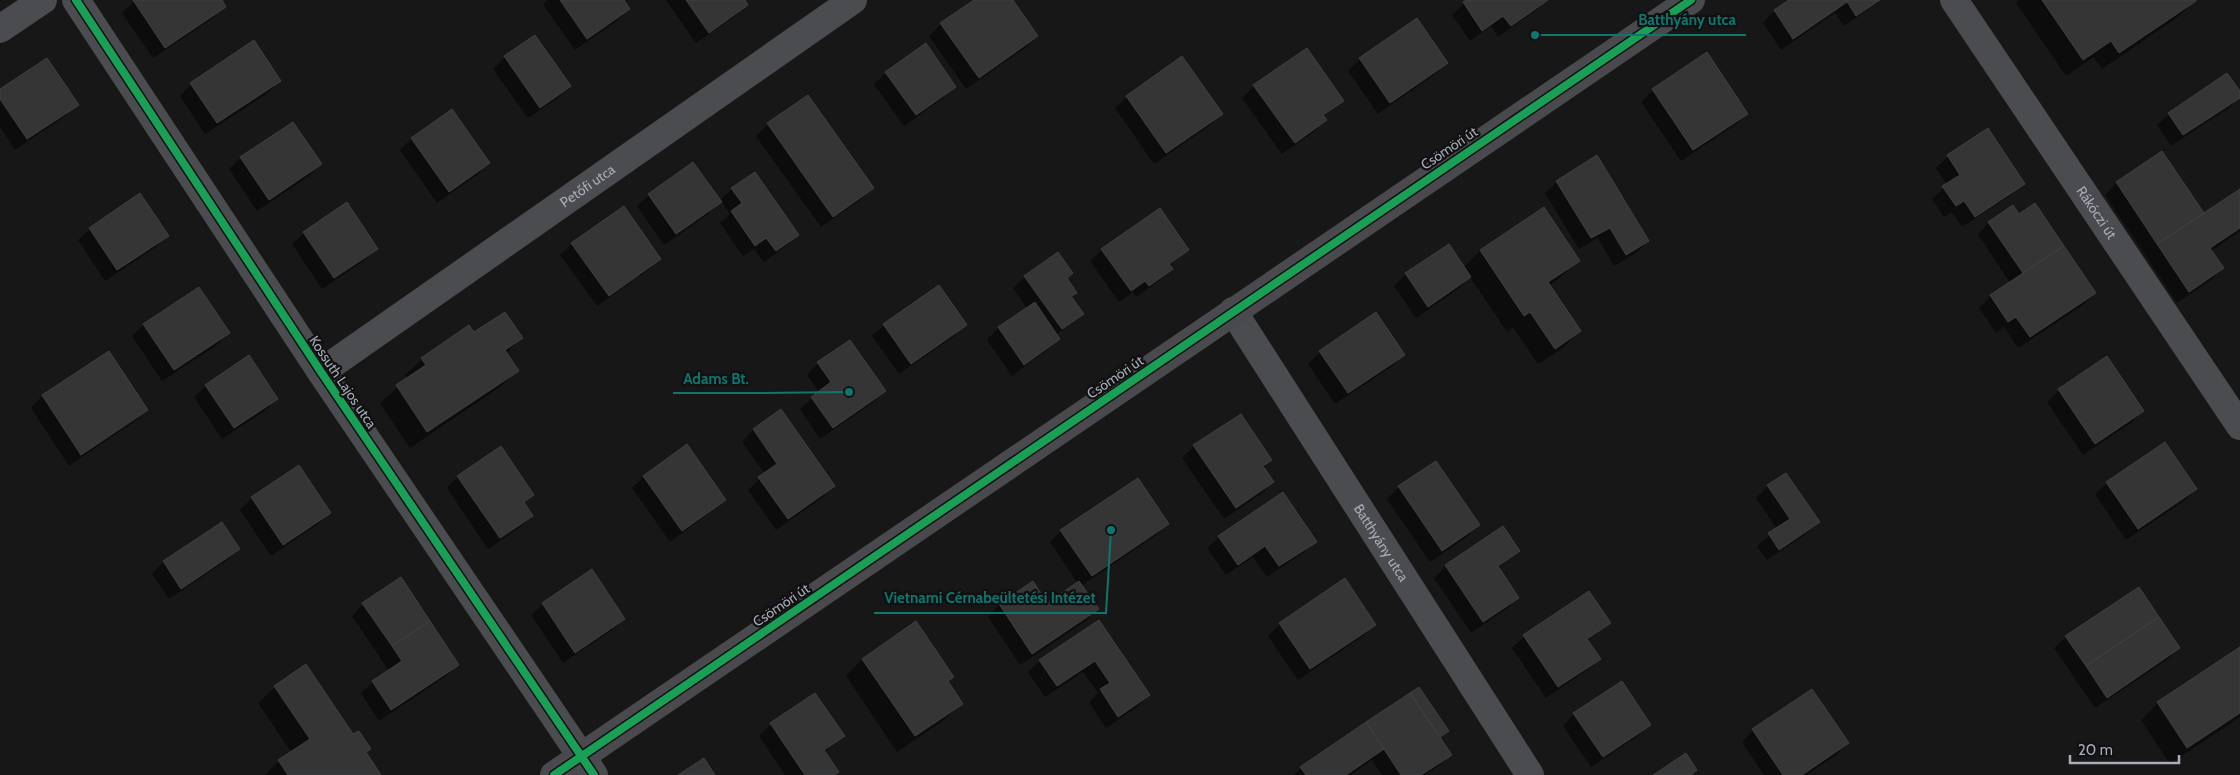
<svg xmlns="http://www.w3.org/2000/svg" width="2240" height="775" viewBox="0 0 2240 775" font-family="Cabin,sans-serif">
<style>
.shadow{fill:#0007}
.building{fill:#353536;stroke:#3f4043}
.lines{fill:none;stroke-linecap:round;stroke-linejoin:round}
.minor{stroke:#4b4c50;stroke-width:28}
.tertiary{stroke:#4b4c50;stroke-width:28}
.secondary{stroke:#4a4a4e;stroke-width:28}
.cycleway-casing{stroke:#111113;stroke-width:11}
.cycleway{stroke:#1a9f57;stroke-width:8}
.labels{text-anchor:middle;dominant-baseline:central;stroke-width:4.5;stroke-linejoin:round;paint-order:stroke}
.street-label{font-size:14px;fill:#a8adb8;stroke:#111113}
.leader{fill:none;stroke:#0f766e;stroke-width:2}
.callout-dot{fill:#0f766e;stroke:#111113;stroke-width:2}
.callout-label{font-size:15px;text-anchor:middle;font-weight:bold;fill:#0f766e;stroke:#111113;stroke-width:4.5;stroke-linejoin:round;paint-order:stroke}
</style>
<rect width="100%" height="100%" fill="#171717"/>
<path class="shadow" d="M135 0H220L225 6 213 18 153 58 122 13Z
M547 0H622L629 9 617 21 575 50 543 4Z
M666 0H743L747 5 735 16 696 43Z
M976 0H1011L1037 36 1025 48 966 89 929 36 941 24Z
M1468 0H1547L1536 10 1498 37 1491 26 1470 41 1452 15Z
M1791 0H1882L1844 26 1835 13 1781 50 1763 23 1774 11Z
M2019 0H2195L2178 17 2102 69 2094 57 2066 76 2016 3Z
M505 57 569 86 558 98 528 118 493 69Z
M1360 59 1446 62 1435 74 1378 114 1348 71Z
M886 73 954 87 943 98 904 126 874 84Z
M279 81 268 93 205 134 180 96 191 84Z
M1254 86 1342 100 1323 117 1325 120 1314 132 1282 154 1242 98Z
M1653 90 1747 114 1735 125 1681 161 1641 102Z
M0 91 77 105 65 116 15 150 0 127Z
M2240 94V97L2230 107 2171 146 2157 125 2169 114Z
M1127 97 1221 114 1209 126 1154 164 1115 108Z
M452 111 488 163 477 175 437 203 400 150 411 139Z
M768 124 872 188 860 200 821 227 756 136Z
M1987 130 2023 183 2011 195 1962 227 1952 212 1944 217 1932 199 1947 185 1936 168 1948 156Z
M2162 153 2203 215 2240 191V231L2211 251 2223 268 2211 280 2177 303 2105 195 2116 183Z
M241 157 320 164 309 176 257 211 229 169Z
M1557 182 1648 241 1636 253 1614 266 1598 238 1579 249 1545 193Z
M732 189 798 235 786 246 764 262 754 249 743 256 720 223 730 214 721 201 708 214 664 245 637 206 649 195 719 201Z
M2035 205 2095 293 2083 305 2018 348 2004 327 1996 333 1979 308 1991 296 2010 283 1978 234 1989 222 2019 215Z
M1543 209 1578 260 1561 277 1549 286 1579 331 1563 348 1538 364 1513 327 1507 332 1470 277 1458 289 1416 318 1394 286 1406 274 1448 246 1463 268 1480 251Z
M90 229 167 236 156 247 105 281 78 240Z
M304 233 377 248 365 260 322 289 292 244Z
M572 244 660 259 648 270 597 306 560 255Z
M1102 250H1188L1169 266 1171 269 1159 281 1136 297 1133 292 1119 302 1090 261Z
M1025 277 1066 279 1075 292 1071 297 1082 314 1056 335 1059 339 1047 350 1012 376 987 340 998 328 1027 309 1013 288Z
M198 288 228 333 217 345 162 381 132 336 143 325Z
M884 325H965L953 337 899 374 872 336Z
M474 334 521 338 506 354 517 371 500 387 410 448 380 403 407 379 405 375 422 359Z
M1320 352 1403 355 1391 367 1335 404 1308 364Z
M108 353 147 410 135 421 69 466 31 408 42 396Z
M818 363 884 391 872 403 820 439 800 409 819 392 807 375Z
M206 386 276 399 265 411 222 439 194 397Z
M2059 390 2142 411 2131 423 2083 455 2047 402Z
M781 411 833 486 822 498 776 530 748 490 765 474 742 442 753 430Z
M1240 415 1270 460 1263 468 1273 482 1261 494 1224 519 1182 458 1194 446Z
M1436 463 1478 525 1467 537 1430 562 1387 499 1399 487Z
M298 466 330 513 318 524 271 556 240 510 252 498Z
M458 476 532 495 524 504 532 516 520 527 488 549 447 488Z
M644 476 724 499 712 511 670 542 632 488Z
M2107 483 2196 489 2184 501 2126 540 2095 494Z
M1768 486 1818 522 1806 534 1767 560 1757 546 1777 529 1756 498Z
M221 524 239 549 227 560 169 599 152 574 163 562Z
M1167 524 1156 535 1081 586 1097 609 1086 621 1020 665 988 617 999 605 1032 583 1047 604 1078 584 1050 542 1061 531Z
M1503 528 1518 551 1498 568 1518 598 1506 609 1471 633 1434 578 1446 566Z
M1219 537 1315 542 1303 553 1267 577 1253 557 1226 575 1207 548Z
M1589 593 1609 623 1588 641 1599 658 1587 670 1546 698 1512 648 1524 636Z
M363 604 458 664 446 676 379 721 361 693 373 682 389 671 352 616Z
M543 604 624 619 612 630 563 663 531 615Z
M1098 622 1149 695 1137 707 1106 728 1089 702 1098 693 1083 672 1045 697 1028 672 1040 661Z
M916 623 952 677 947 682 961 704 944 720 897 752 846 676 862 659Z
M1280 624 1375 625 1363 636 1298 680 1268 636Z
M2066 637 2178 648 2167 660 2095 708 2054 648Z
M2240 648V717L2170 764 2141 720 2158 703Z
M275 687 369 749 365 753 379 775H265L279 761 292 753 258 703Z
M1419 689 1447 731 1439 738 1450 755 1438 766 1425 775H1382L1372 760 1350 775H1294L1301 768Z
M815 695 843 736 824 753 834 775H785L759 736 771 724Z
M1574 714 1649 725 1638 736 1591 767 1563 726Z
M1753 730 1847 743 1836 755 1806 775H1764L1742 742Z"/>
<path class="building" d="M133 0H222L226 7 165 48Z
M560 0H624L630 9 587 39Z
M686 0H745L748 5 709 33Z
M974 0H1013L1038 36 979 78 940 23Z
M1466 0H1548L1511 26 1503 16 1482 31 1463 2Z
M1789 0H1846L1847 2 1793 39 1774 10Z
M1846 0H1880L1856 16Z
M2042 0H2196V1L2119 53 2111 41 2083 60Z
M1417 18 1448 63 1390 103 1359 58Z
M535 35 571 86 540 108 504 56Z
M254 40 281 81 217 123 190 83Z
M926 43 956 87 916 115 885 72Z
M1307 48 1344 101 1323 115 1327 120 1295 143 1253 85Z
M1707 52 1748 114 1693 150 1652 89Z
M1182 56 1223 114 1166 153 1126 96Z
M47 58 79 105 27 139 0 99V89Z
M2227 73 2240 91V98L2183 135 2168 113Z
M808 95 874 188 833 217 767 123Z
M452 109 490 163 449 192 411 138Z
M293 122 322 164 269 200 240 157Z
M1988 128 2025 184 1975 217 1964 201 1956 206 1942 186 1960 175 1947 155Z
M2162 151 2204 213 2157 244 2116 182Z
M1597 155 1649 241 1626 255 1610 228 1591 238 1556 181Z
M693 162 722 202 676 234 648 194Z
M755 172 799 235 776 251 766 238 755 246 731 211 742 203 731 188Z
M2240 189V228L2210 248 2224 268 2189 292 2157 244Z
M140 193 169 236 117 270 89 228Z
M347 202 378 249 334 278 303 232Z
M2035 203 2064 246 2023 273 1988 222 2013 205 2019 214Z
M624 206 661 259 609 296 571 243Z
M1544 207 1580 261 1548 282 1581 331 1555 349 1530 312 1524 316 1480 250Z
M1160 208 1189 250 1169 264 1173 269 1149 286 1145 281 1131 291 1101 249Z
M1449 244 1471 277 1428 307 1405 273Z
M2064 246 2096 293 2030 337 2016 317 2008 322 1990 295Z
M1058 252 1073 273 1067 278 1077 293 1071 296 1084 314 1062 329 1024 276Z
M939 285 967 325 911 364 883 324Z
M199 287 230 333 174 370 143 324Z
M1035 302 1060 339 1024 365 998 327Z
M505 312 523 338 505 350 519 371 427 432 396 385 426 365 421 358 469 325 474 332Z
M1376 312 1405 355 1348 393 1319 351Z
M850 340 886 391 833 428 811 397 831 382 817 362Z
M109 351 148 410 81 455 42 395Z
M249 355 278 399 234 428 205 385Z
M2107 356 2144 411 2095 444 2058 389Z
M781 409 835 486 788 519 758 477 777 464 753 429Z
M1241 414 1272 460 1263 466 1274 482 1236 508 1193 445Z
M2165 442 2197 489 2138 529 2106 482Z
M687 444 726 500 682 531 643 476Z
M501 446 534 495 524 502 533 516 500 538 457 476Z
M1436 461 1480 525 1442 551 1398 486Z
M299 465 331 513 283 545 251 497Z
M1786 473 1820 522 1779 550 1768 533 1790 519 1767 485Z
M1138 478 1169 524 1092 576 1060 530Z
M1283 492 1317 542 1279 566 1265 546 1238 565 1218 536Z
M222 522 240 549 181 589 163 561Z
M1503 526 1520 551 1498 566 1519 598 1483 622 1445 565Z
M592 569 625 619 575 653 542 603Z
M401 577 430 621 392 646 362 603Z
M1345 578 1376 625 1310 669 1279 623Z
M1033 581 1047 603 1079 581 1099 609 1032 654 999 604Z
M2139 587 2159 617 2086 666 2065 636Z
M1589 591 1611 623 1587 639 1601 659 1558 687 1523 635Z
M2159 617 2180 648 2107 698 2086 666Z
M1099 620 1150 695 1118 717 1100 689 1110 683 1095 661 1057 686 1039 660Z
M430 621 459 665 391 710 372 681 402 661 392 646Z
M916 621 954 677 948 681 963 704 915 736 862 659Z
M2240 647V713L2187 748 2157 702Z
M306 664 353 734 359 731 371 749 366 752 381 775H288L278 760 310 739 274 686Z
M1622 681 1651 725 1603 757 1573 713Z
M1419 687 1449 731 1440 737 1410 693Z
M1812 689 1849 743 1802 775H1783L1752 729Z
M815 693 845 736 824 750 839 772 834 775H805L770 723Z
M1410 693 1452 755 1421 775H1401L1366 722Z
M1366 722 1384 749 1346 775H1306L1300 767Z
M1686 753 1697 770 1691 775H1653Z
M704 758 715 775H678Z"/>
<g class="lines">
<g class="minor">
<path d="M76 0 321 372 594 775"/>
<path id="s1" d="M1954 0 2240 426"/>
<path d="M0 29 43 0"/>
<path id="s2" d="M321 372 853 0"/>
</g>
<path class="tertiary" id="s3" d="M1233 311 1530 775"/>
<path class="secondary" d="M554 775 1691 0"/>
<g class="cycleway-casing">
<path id="cycleway" d="M76 0 321 372 594 775
M554 775 1691 0"/>
</g>
<use href="#cycleway" class="cycleway"/>
</g>
<g class="labels">
<g class="street-label">
<text transform="translate(1449 148) rotate(-34)">Csömöri út</text>
<text stroke="none"><textPath href="#s2" startOffset="325">Petőfi utca</textPath></text>
<text stroke="none"><textPath href="#s1" startOffset="256">Rákóczi út</textPath></text>
<text transform="translate(1115 377) rotate(-34)">Csömöri út</text>
<text transform="translate(343 382) rotate(56)">Kossuth Lajos utca</text>
<text stroke="none"><textPath href="#s3" startOffset="275">Batthyány utca</textPath></text>
<text transform="translate(781 605) rotate(-34)">Csömöri út</text>
</g>
</g>
<path class="leader" d="M1535 35L1628 35H1746M849 392L759 393H673M1111 530L1106 613H874"/>
<g class="callout-dot">
<circle cx="1535" cy="35" r="5"/>
<circle cx="849" cy="392" r="5"/>
<circle cx="1111" cy="530" r="5"/>
</g>
<g class="callout-label">
<text x="1687" y="25">Batthyány utca</text>
<text x="716" y="384">Adams Bt.</text>
<text x="990" y="603">Vietnami Cérnabeültetési Intézet</text>
</g>
<path d="M2070 755v8h109v-8" fill="none" stroke="#a8adb8" stroke-width="2.5"/>
<text x="2078" y="755" font-size="15" fill="#a8adb8" stroke="#111113" stroke-width="4" paint-order="stroke">20 m</text>
</svg>
